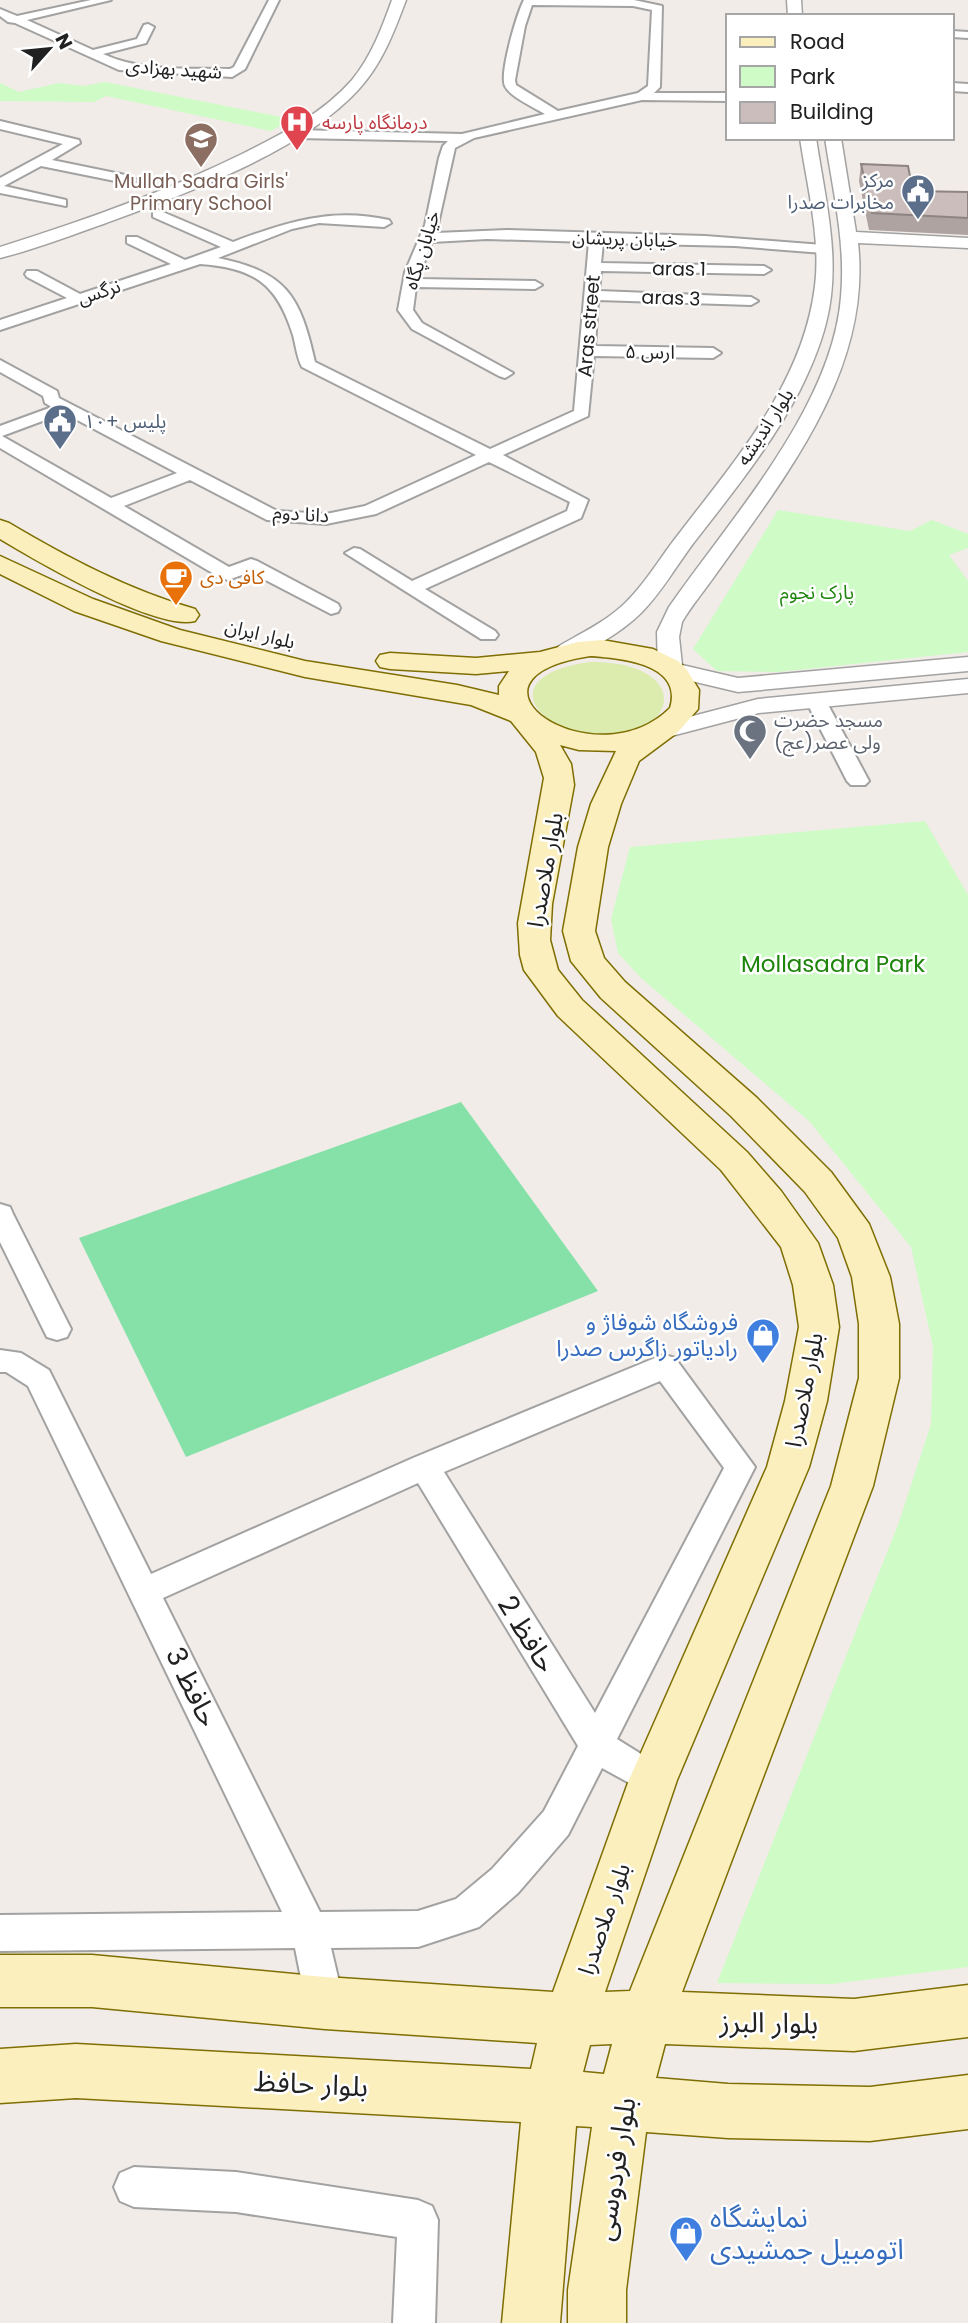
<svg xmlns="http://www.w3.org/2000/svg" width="968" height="2323" viewBox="0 0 968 2323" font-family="Poppins,'Noto Sans Arabic',sans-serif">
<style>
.grass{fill:#dbecae}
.park{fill:#cefbc6}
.pitch{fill:#86e1a8}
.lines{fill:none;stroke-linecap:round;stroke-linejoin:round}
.minor-casing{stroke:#a2a2a2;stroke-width:4}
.tertiary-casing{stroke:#a2a2a2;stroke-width:3}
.secondary-casing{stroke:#7e6e03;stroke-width:3}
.minor{fill:#fff;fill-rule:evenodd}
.tertiary{fill:#fff;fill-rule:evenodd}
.secondary{fill:#fbefbd;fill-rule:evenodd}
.wall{fill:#aea3a1}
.building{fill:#cabdbb;stroke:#8d8483;stroke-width:2}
.labels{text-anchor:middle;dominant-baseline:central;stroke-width:5;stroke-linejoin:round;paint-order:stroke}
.far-street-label{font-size:19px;fill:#212121;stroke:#fff}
.far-health-label{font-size:19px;fill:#be3a42;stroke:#fff;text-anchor:start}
.far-service-label{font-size:19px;fill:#4e5e75;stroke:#fff;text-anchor:end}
.far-education-label{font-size:19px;fill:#785e54;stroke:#fff}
.far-food-label{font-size:19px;fill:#c56008;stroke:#fff;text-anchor:start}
.far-park-label{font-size:19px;fill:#1d850a;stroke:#fff}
.far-worship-label{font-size:19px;fill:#5b616d;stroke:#fff;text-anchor:start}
.street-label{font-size:23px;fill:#212121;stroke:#fff}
.park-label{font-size:23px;fill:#1d850a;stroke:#fff}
.shop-label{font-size:23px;fill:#366cbe;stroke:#fff;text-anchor:end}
.near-street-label{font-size:28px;fill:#212121;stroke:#fff}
.near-shop-label{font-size:28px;fill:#366cbe;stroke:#fff;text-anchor:start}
</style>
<rect width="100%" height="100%" fill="#f2ece8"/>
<path class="grass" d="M590 662C610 662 630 664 647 674 677 692 664 722 634 730 551 753 478 677 590 662Z"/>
<path class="park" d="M105 82 292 119 271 131 106 96 94 102 0 101V83L19 92 59 83 84 86Z
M778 510 910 531 932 520 968 534V548L949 555 968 581V652L778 672 717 671 693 649Z
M925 821 968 895V1967L832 1984 717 1983 899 1522 931 1424 933 1347 911 1247 809 1121 641 978 618 953 611 919 630 847Z"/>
<path class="pitch" d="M461 1102 598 1291 186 1457 79 1238Z"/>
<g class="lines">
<g class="minor-casing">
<path id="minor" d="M91 0H111L27 20 93 50 137 39 144 25 148 24 154 27 146 43 103 54C142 72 188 68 230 69L234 67 269 0H279L245 69 232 77 119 70 15 23 8 22 0 16V9L17 16Z
M524 0H634L662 6 660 87 654 93H728V101L642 100 474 138 455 148 436 233 507 230 705 236 823 245 830 249 823 253 735 246 603 243 601 263 764 266 771 270 764 274 601 271 599 291 751 297 758 301 751 305 598 300 595 346 713 348 721 353 713 358 594 356 588 416 503 455 588 500 581 518 425 589 495 631 498 635 495 639H481L345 553 354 548 360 549 412 581 567 511 570 502 489 462 376 514 326 524 267 520 190 480 124 506 229 567 251 559 257 561 338 604 340 608 338 612 331 614 250 572 228 580 221 578 0 448V426L52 407 45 403 43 396 0 372V360L57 391 59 398 277 511 326 514 365 506 476 455 302 367C297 358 296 346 293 335 277 284 255 268 200 264L0 330V320L67 298 27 277 25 274 27 271H37L80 294 171 264 127 243V237H137L185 260 221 247 153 217V211L158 210 233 242C286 222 332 207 389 220L391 223 384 227 319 223 292 229 218 258C286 272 300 295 315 362L490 449 574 411 589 242 487 239 432 242 418 279 535 281 542 285 535 289 416 287 413 310 422 323 513 373 505 378 499 376 412 329 398 310 405 272 425 225 439 158 443 146 448 141 296 138 290 134 296 130 462 134 545 114C534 107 510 97 505 86 499 74 517 13 524 0ZM532 5 633 6 652 10 648 86 638 93 558 111 516 85 515 80 525 26ZM64 413 177 473 111 498 2 436Z
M952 31 968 32V38L952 37Z
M952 83 968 84V92L952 91Z
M0 121 79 140 80 143 52 160 130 176 137 180 130 184 41 166 4 186 66 200V206L0 193V178L63 144 0 129Z
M816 695 823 697 826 701 869 781 865 785H851L847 781 806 701 809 697Z
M0 1204 10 1207 13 1214 71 1329 67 1337 57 1340 47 1337 43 1329 0 1242Z
M0 1350 21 1353 49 1370 151 1574 413 1458 655 1358 665 1355 675 1358 755 1467 617 1739 665 1769 670 1780 665 1791 653 1796 602 1768 568 1835 518 1893 479 1927 418 1947 331 1948 344 2003 338 2016 325 2022 312 2016 306 2003 295 1948 0 1951V1915L282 1912 28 1386 6 1372H0ZM660 1381 724 1468 595 1713 444 1472ZM418 1483 578 1746 544 1811 492 1869 456 1899 418 1911 320 1912 163 1598Z
M134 2167 236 2172 418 2200 432 2206 438 2220 435 2323H393L397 2237 236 2212 134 2207 120 2201 114 2187 120 2173Z"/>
</g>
<g class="tertiary-casing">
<path id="tertiary" d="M392 0H406C394 32 382 64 359 89 302 152 185 194 106 223 72 235 36 249 0 258V247C83 221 165 192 242 154 282 134 322 114 352 80 371 57 382 28 392 0Z
M787 0H801L802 16H788Z
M800 138H816C825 199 842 261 826 323 820 347 810 370 799 392 770 447 730 496 692 545 675 568 661 593 641 613 626 628 580 661 559 656L555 651 559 646C580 634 603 623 622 606 644 586 659 559 678 535 735 460 803 384 815 286 821 238 807 186 800 138Z
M825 138H841L856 232 968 238V248L858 243C872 370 786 476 716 574 705 590 692 605 682 622L679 637 682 665 738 678 968 657V671L738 692 662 674 658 669 657 632 669 607C730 519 832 408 841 297 846 244 833 191 825 138Z
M968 679V693L759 713 660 739 651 737 648 732 651 727 758 699Z"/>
</g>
<g class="secondary-casing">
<path id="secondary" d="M0 520 9 523C68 558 129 590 195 609L199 615 195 621C155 631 37 561 0 539Z
M0 556 93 599 180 630 305 661 457 685 499 695V686L509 671 476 674 390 669 380 667 376 661 380 655 390 653 476 658 540 652 578 642 602 640 653 649 678 661 687 670 699 690 698 709 678 732 639 761 621 804 608 847 595 931 604 958 625 982 757 1098 831 1172 869 1224 890 1277 899 1324V1378L873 1486 682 1992 854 1999 968 1985V2037L854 2051 665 2044 656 2078 728 2084 870 2087 968 2075V2129L870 2141 728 2138 646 2132 626 2290V2323H568V2290L592 2127 576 2126 560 2323H502L521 2122 76 2098 0 2103V2049L76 2044 531 2069 537 2043 325 2029 92 2007H0V1955H92L325 1977 553 1992 629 1780 767 1467 785 1401 799 1327 793 1285 781 1247 721 1170 558 1016 524 970 520 955 518 923 544 778 536 752 511 721 471 705 305 677 161 641 74 611 0 574ZM590 656C619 658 684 663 670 708 594 783 441 679 590 656ZM560 745 579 750 616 751 591 804 578 847 563 931 571 961 601 998 731 1116 805 1192 838 1238 852 1277 859 1324V1378L831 1486 630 1991 605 1992 677 1780 809 1467 827 1401 839 1327 833 1285 818 1243 781 1191 747 1152 582 1000 558 970 550 940 552 904 574 785 571 764ZM612 2044 604 2074 583 2072 590 2045Z"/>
</g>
<use href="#minor" class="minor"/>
<use href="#tertiary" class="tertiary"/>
<use href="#secondary" class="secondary"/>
</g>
<path class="wall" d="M861 164 913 191 968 192V235L869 230 859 181Z"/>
<path class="building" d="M861 164 908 166 913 191 968 192V218L872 213Z"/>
<defs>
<g id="hospital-pin" transform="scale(1.75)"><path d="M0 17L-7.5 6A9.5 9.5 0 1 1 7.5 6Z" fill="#e0444e" stroke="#fff"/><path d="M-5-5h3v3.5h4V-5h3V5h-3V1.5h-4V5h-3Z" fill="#fff"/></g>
<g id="school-pin" transform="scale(1.75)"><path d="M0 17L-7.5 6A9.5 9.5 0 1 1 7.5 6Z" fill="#8d6e63" stroke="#fff"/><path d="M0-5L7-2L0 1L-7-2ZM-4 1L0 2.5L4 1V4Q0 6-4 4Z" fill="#fff"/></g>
<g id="civic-pin" transform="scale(1.75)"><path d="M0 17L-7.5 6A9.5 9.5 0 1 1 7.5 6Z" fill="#5c6f8a" stroke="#fff"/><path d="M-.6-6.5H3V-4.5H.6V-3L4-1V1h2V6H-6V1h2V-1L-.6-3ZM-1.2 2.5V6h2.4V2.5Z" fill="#fff"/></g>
<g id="cafe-pin" transform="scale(1.75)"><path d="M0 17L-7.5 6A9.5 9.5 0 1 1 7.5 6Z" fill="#e8710a" stroke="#fff"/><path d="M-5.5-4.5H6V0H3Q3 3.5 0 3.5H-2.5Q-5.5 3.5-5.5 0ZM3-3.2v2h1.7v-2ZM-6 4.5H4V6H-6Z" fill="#fff"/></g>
<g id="mosque-pin" transform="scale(1.75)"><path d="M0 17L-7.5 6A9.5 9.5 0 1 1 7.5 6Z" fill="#6b7280" stroke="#fff"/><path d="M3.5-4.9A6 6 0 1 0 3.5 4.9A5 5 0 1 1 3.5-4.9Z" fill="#fff"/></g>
<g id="shop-pin" transform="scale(1.75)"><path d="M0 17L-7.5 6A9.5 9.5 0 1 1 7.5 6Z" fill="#3f7fe0" stroke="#fff"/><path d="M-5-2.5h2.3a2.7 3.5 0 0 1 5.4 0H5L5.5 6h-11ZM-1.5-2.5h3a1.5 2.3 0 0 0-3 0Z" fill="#fff"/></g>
</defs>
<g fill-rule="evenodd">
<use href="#hospital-pin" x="297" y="122"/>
<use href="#school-pin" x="201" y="139"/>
<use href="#civic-pin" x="918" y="191"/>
<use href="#civic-pin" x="60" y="421"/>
<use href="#cafe-pin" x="176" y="577"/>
<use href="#mosque-pin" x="750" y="731"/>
<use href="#shop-pin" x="763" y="1335"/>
<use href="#shop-pin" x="686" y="2233"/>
</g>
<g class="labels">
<g class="far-street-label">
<text transform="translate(174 69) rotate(4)">شهید بهزادی</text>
<text transform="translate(625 239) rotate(2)">خیابان پریشان</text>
<text transform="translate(422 250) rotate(-73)">خیابان پگاه</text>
<text transform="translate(679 269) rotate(1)">aras 1</text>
<text transform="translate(99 292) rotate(-18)">نرگس</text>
<text transform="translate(671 298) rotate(2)">aras 3</text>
<text transform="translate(589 326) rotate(-85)">Aras street</text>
<text transform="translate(650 352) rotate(1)">ارس ۵</text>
<text transform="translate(765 427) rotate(-57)">بلوار اندیشه</text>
<text transform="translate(301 514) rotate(4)">دانا دوم</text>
<text transform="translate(260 634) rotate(14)">بلوار ایران</text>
</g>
<g class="far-health-label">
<text x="322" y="122">درمانگاه پارسه</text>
</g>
<g class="far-service-label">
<text x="894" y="180">مرکز<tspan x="894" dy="22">مخابرات صدرا</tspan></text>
<text x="84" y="421" text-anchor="start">پلیس +۱۰</text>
</g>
<g class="far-education-label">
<text x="201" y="181">Mullah Sadra Girls'<tspan x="201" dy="22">Primary School</tspan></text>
</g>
<g class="far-food-label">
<text x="200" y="577">کافی دی</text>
</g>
<g class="far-park-label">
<text x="817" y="592">پارک نجوم</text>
</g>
<g class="far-worship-label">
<text x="774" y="720">مسجد حضرت<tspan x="774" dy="22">ولی عصر(عج)</tspan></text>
</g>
<g class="street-label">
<text transform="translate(545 870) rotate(-80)">بلوار ملاصدرا</text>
<text transform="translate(804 1390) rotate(-79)">بلوار ملاصدرا</text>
<text transform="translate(604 1919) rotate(-71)">بلوار ملاصدرا</text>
</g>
<g class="park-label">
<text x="833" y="964">Mollasadra Park</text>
</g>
<g class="shop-label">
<text x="738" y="1322">فروشگاه شوفاژ و<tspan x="738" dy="26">رادیاتور زاگرس صدرا</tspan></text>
</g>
<g class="near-street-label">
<text transform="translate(527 1634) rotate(58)">حافظ 2</text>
<text transform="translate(192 1687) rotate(64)">حافظ 3</text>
<text transform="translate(769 2023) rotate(1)">بلوار البرز</text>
<text transform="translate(311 2084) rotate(3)">بلوار حافظ</text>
<text transform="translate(615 2169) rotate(-81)">بلوار فردوسی</text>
</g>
<g class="near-shop-label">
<text x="710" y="2217">نمایشگاه<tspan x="710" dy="32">اتومبیل جمشیدی</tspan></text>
</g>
</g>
<rect x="726" y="14" width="228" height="126" fill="#ffffff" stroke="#a6a6a6" stroke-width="2"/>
<rect x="740" y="37" width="35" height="10" fill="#fbefbd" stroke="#a6a6a6" stroke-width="2"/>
<text x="790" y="49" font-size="21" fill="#212121">Road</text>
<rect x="740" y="66" width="35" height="21" fill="#cefbc6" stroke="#a6a6a6" stroke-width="2"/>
<text x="790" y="84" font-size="21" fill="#212121">Park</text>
<rect x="740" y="102" width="35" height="21" fill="#cabdbb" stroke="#a6a6a6" stroke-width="2"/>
<text x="790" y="119" font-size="21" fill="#212121">Building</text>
<g transform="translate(49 49) rotate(63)" stroke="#ffffff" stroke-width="5" paint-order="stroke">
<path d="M0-5L12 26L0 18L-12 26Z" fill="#212121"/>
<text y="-10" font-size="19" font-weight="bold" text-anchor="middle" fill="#212121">N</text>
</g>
</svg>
